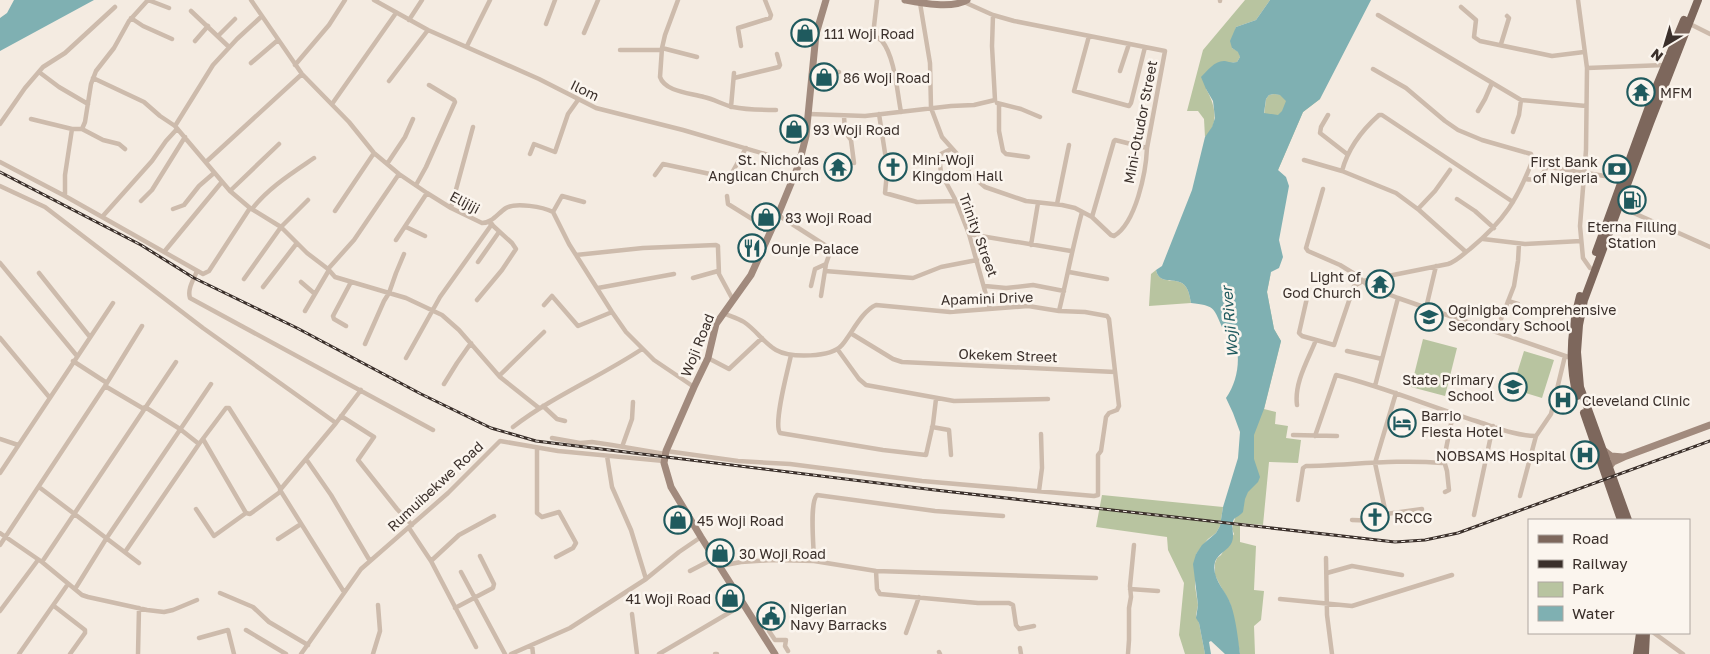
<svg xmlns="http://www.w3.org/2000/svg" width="1710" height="654" viewBox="0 0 1710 654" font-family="'Golos Text',sans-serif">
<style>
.green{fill:#b8c4a0}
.water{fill:#7fb0b2;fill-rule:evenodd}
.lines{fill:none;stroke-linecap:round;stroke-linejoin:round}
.street{stroke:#cdbbac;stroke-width:4.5}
.secondary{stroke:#a18a7d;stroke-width:7}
.primary{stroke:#7d675c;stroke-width:8}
.rail-casing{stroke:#3b302b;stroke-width:3}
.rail{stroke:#fbf5ee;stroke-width:1;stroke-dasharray:4;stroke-linecap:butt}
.labels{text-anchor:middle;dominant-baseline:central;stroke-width:5;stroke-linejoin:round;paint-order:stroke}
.poi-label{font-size:14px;fill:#3b302b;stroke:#fbf5ee;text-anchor:start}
.street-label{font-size:14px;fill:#3b302b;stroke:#fbf5ee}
.water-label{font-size:15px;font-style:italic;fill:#1f5a5e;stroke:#fbf5ee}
</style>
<rect width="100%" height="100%" fill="#f4ebe1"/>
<path class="green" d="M1245 0H1270L1256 20 1236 27 1232 48 1239 52 1240 57 1237 62 1230 63 1206 89C1215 104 1220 124 1205 137L1204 119 1198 111H1187L1203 50Z
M1274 94 1320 99 1303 112 1278 170 1268 150 1260 144 1258 136 1263 123 1266 99 1269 95Z
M1156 270C1159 287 1179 275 1186 287 1189 291 1190 298 1191 303L1149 306 1151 274Z
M1271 272 1267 292 1274 329 1281 341 1264 409 1276 412 1275 424 1288 426 1286 438 1301 440 1298 463 1269 462 1263 525 1240 523V542L1256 546 1254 590 1264 591 1261 620 1254 626 1255 654H1240L1230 603 1220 585 1215 575V563L1217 558 1221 555 1234 534 1232 529 1251 461 1258 317Z
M1423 339 1457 348 1445 396 1411 387Z
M1524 351 1554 360 1542 398 1512 389Z
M1102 495 1223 507 1220 526 1216 533 1208 539 1196 554 1195 586 1198 605 1196 615 1199 623 1205 654H1185L1179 635 1184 583 1168 550 1167 537 1096 527Z"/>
<path class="water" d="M14 0H94L0 51V18L7 13Z
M1270 0H1371L1320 99 1303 112 1278 170 1286 177 1289 186 1279 240 1283 257 1279 268 1271 272 1267 292 1274 329 1281 341 1264 409 1254 435V459L1260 477 1258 482 1248 492 1245 499 1243 512C1241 515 1236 517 1234 519 1230 526 1235 534 1232 542 1229 550 1217 554 1215 562 1211 579 1226 590 1231 605 1236 620 1238 638 1240 654H1225L1211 641 1209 642 1211 654H1205L1199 623 1196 618 1198 605 1193 564 1196 554 1202 545 1216 533 1220 526 1223 507 1238 458 1240 432 1233 413 1226 398C1240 378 1242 350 1230 328L1222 327C1213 306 1214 306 1191 303 1190 298 1189 291 1186 287 1179 275 1159 287 1156 270L1162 266 1192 190 1205 137 1212 127 1215 118 1213 101 1206 89 1201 77C1207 71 1215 60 1225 61 1229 62 1232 63 1237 62L1240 57 1238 52 1232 48 1230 41 1236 27 1256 20ZM1274 94 1280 95 1286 101 1282 111 1278 115 1264 113 1266 99 1269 95Z"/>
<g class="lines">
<path class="street" d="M148 0 169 8
M251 0 302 74 349 122 374 153 399 174 427 193 451 208 482 223C492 223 498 213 506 208 516 202 543 207 553 212L569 244 612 312 626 332 654 360 694 387
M374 0 428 30 539 79 596 108 683 130 799 164
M678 0 665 35 662 48 660 77C665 92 691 93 704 97 714 99 723 105 733 107 747 110 762 110 776 110
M877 0 873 35C876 37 880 39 882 41 895 57 897 92 901 112
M1578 0 1587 68 1586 150 1580 226 1583 258 1590 268
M1220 1V0
M920 3 930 63 931 108 942 137 966 164 969 173 985 187 1026 201 1062 205 1075 208 1092 217 1111 235 1114 236C1136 223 1146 172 1147 148L1165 51 1014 21 993 15 964 2
M1461 7 1476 20 1474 37 1480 41 1552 56 1584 52
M191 11 229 47
M993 15 992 46 995 100
M1378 15 1521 100 1586 106
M131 18 143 26 172 39
M409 20 422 0
M1688 23 1710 34
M546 24 555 0
M584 33 598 0
M218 36 235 19
M1089 36 1074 91 1129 106 1131 103 1145 47
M195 41 208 26
M1501 44 1509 18 1507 16
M467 46 490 0
M741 46 738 28 770 18 771 15 765 0
M662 48 697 57
M620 50H662
M251 63 278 40
M295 65 329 25 345 0
M1587 68 1665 65
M812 69 839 72
M1373 69 1406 88 1445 121 1458 130 1482 140 1531 154 1533 159 1540 164 1550 167 1623 179
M1120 71 1129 44
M39 72 59 87 88 104
M93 78 144 102 160 116 175 126 230 191 250 208 281 227 307 253 328 269 335 277 406 298 442 315 459 330 500 377 539 408
M734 78 779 67 780 65 777 54
M389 81 428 30
M997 103 1021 109 1040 117
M332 104 396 13
M999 104V131L1003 151 1006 154 1028 157
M731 107 734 73
M1478 111 1485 99 1492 83
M809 114 865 116 951 106 974 105 995 100
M879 114 885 153 888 162 885 193 917 202 956 201
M1328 115 1321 127 1320 133 1347 154
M844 116 845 132 851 140 854 163
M31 119 72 129H82L85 122 91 84 96 71 114 48 129 21 148 0
M0 124 25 88 43 67 65 53 115 7
M175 126 213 65 237 39 262 16
M82 129 103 140 119 144 125 149
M1513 132 1519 115 1521 100
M951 149 939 155 941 173 956 201 969 234 990 309
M530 154 534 144 555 152 568 114 578 100
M1304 160 1342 171 1396 193 1419 210 1466 252
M0 162 65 196 203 274 209 271 250 208
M206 162 302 74
M387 164 405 137 413 119
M1342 171C1348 148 1361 131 1379 115H1382L1513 202
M655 175 663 164 729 178 746 148
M1526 179C1536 181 1543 176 1547 166
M416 185 426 167 455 102 454 100 429 85
M0 186 45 207 203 328 336 423
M1323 189 1306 248 1308 251 1340 265 1358 276 1368 286 1398 298 1571 358
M230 191 279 144
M65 196V175L72 129
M727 196 728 204 757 222 772 229
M1457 199 1475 211 1494 228
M141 201 152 190 185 137
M1057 204 1069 145
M1618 206 1710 247
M451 208 473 127
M173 209 184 205 199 186 214 173
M252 209C268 188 292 173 314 158
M1418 209 1435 191 1450 170
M335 211 374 153
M553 212 562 196 584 202
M778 215 831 249 826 264 821 296
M102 217 152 161 166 141 177 129
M1092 217 1114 141 1115 140 1147 148
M406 227 425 236
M969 234 1071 251
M1483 239 1525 244 1581 241
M396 240 427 193
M1031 245 1038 203
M164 252 221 183
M576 255 643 248 716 245 718 246V248L719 274 733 300
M478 262 499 232
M0 263 77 356
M328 269 354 240 399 174
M197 271C194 279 187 289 190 298L433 430
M825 271 913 278 941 267 977 260
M1069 272 1107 279
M39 273 90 337
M693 278 718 271
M244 279 281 227 308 200
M301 282 315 294
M811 286 815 269 826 264
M985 286 1006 288 1033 285 1064 291
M263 287 297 243
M598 288 674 274
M1309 289 1299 333 1302 336 1334 345 1354 286 1363 281 1448 264C1457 261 1463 254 1470 249 1504 221 1518 199 1533 159
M477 300 502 270 516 249 512 243 490 223
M1508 301 1518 304
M544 305 552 296 578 326 612 312
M1426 308 1436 266
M305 311 329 270
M1059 311C1067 278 1073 245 1082 212
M346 326 334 319 333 316 351 282
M1496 332 1514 286 1518 261 1519 244
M852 334 893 359 902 362 1115 372
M0 338 50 398
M365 344 384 301 389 293 396 273 404 254
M838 350 859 379 866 385 954 401 1048 399
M1347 351 1382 359
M791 355C788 370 773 423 780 433L883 450 926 455 933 424 936 399
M406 358 440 297 492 224
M708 358 729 369 762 338
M73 361 107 383
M499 376 544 332
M444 384 457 363 471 343
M105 386 144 409
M1375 386 1398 298
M1297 405C1294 383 1308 360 1316 340
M543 406 557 419 565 421
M145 407 180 429 199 444
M341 416 374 437 358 460 397 509 412 525
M513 427C553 396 600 377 642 349
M932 427 949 430 951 455
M1293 435 1337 436
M1315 436 1336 375C1384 387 1429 406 1476 421 1495 427 1516 436 1536 436
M552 438 580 443 592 442 612 445 665 454
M0 439 18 445
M203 439 246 513 250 514 280 492
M622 447 632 419 633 402
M537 448V513L542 517 559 512 576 543 573 548 556 557
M666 451 738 461 790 464 922 481 1094 496 1098 495V455L1101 451 1106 417 1109 413 1117 410 1119 406 1109 319 1107 316 1085 312 1059 311 1028 306 950 312 876 305C862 311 852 333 842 345 831 358 790 358 776 350 764 343 756 330 744 322 738 318 730 316 723 313
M607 456 612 487 631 530 646 579
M306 459 331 495 370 561
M1444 461 1447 471 1449 490 1445 492
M0 473 113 303
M39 487 139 563
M1039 491 1042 468 1041 434
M1520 496 1536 436 1551 414 1565 356
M1298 500 1303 468 1306 466C1351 465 1397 459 1442 463L1444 459 1453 414
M196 509 214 536 246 513
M1386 514 1422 509
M1474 515 1493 426
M1352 520 1380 521H1383L1386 514 1375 463 1396 393
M409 528 431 561 476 647
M0 533 42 562 82 595 88 597 147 610 164 612 173 610 197 600
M278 539 301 524
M0 545 105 386 142 326
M125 552 199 444 226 408H229L280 488
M1326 558 1327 615 1332 654
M431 561 459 535 494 516
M814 561C814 548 809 503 817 495L935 511 1003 516
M42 562 176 362
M720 566 741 562 772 560 814 561 876 571 1096 578
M690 571 715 558
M876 571 877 589 880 594 978 603H1009L1013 605 1016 625 1019 629 1034 626
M461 572 505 654
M1327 573 1352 566 1402 575
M75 589 106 539 211 384
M1130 589 1158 591
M344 592 280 490 336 423 361 390
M220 593 253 607 269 622 308 645
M1280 599 1352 606 1452 575
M54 606 85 630V633L70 654
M455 608 493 588 494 584 480 556
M0 611 38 560
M632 614 637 654
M246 630 286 654
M769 631 775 640H786L785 646 788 651
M906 633 919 597
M1654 633 1683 654
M199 638 228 630 234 654
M532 645 533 654
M1020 648 1021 654
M939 652 940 654
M19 654 68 584
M138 654 139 608
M301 654 361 569 448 493 500 441 558 451 664 461
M373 654 380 631 378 605
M511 654 570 628 646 579 679 552 701 537
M659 654 744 604
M715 654H717
M1128 654 1129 640V608L1131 597 1130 586 1134 545"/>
<path class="secondary" d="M905 0C921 3 952 9 967 0
M1602 449 1611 456 1623 457
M1609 467 1613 462 1624 457 1710 425
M775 654 701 537 671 487 664 463 666 451 694 387 708 358 716 324 751 275 778 215 799 164 806 136 816 34 826 0"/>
<path class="primary" d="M1596 252 1655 90 1684 20
M1577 396C1568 362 1571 329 1580 296
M1584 413 1621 520
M1628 520 1580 387 1577 352 1579 325 1584 300 1650 123 1698 0
M1637 654 1640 633
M1645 654 1646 633"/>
<g class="rail-casing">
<path id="rail" d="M0 172 141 245 194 278 297 328 421 394 491 428 536 441 935 490 1395 542 1425 540 1458 533 1710 441"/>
</g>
<use href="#rail" class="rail"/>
</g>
<defs>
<g id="shop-ring" transform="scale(1.4375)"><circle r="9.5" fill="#fbf5ee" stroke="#1f5a5e" stroke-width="1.5"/><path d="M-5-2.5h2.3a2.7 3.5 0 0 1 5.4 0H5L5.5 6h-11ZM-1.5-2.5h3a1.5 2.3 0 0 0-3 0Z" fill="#1f5a5e"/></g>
<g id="temple-ring" transform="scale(1.4375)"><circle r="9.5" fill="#fbf5ee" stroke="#1f5a5e" stroke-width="1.5"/><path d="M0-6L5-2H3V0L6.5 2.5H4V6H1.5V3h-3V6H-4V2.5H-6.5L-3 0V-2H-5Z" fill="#1f5a5e"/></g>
<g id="church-ring" transform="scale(1.4375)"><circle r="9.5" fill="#fbf5ee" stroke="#1f5a5e" stroke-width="1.5"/><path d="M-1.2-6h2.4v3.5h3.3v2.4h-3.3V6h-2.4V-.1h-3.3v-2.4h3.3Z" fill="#1f5a5e"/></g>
<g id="bank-ring" transform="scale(1.4375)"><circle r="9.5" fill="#fbf5ee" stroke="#1f5a5e" stroke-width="1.5"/><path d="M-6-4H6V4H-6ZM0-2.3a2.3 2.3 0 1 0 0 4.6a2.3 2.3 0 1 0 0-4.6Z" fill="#1f5a5e"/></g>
<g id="fuel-ring" transform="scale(1.4375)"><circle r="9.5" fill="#fbf5ee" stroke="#1f5a5e" stroke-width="1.5"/><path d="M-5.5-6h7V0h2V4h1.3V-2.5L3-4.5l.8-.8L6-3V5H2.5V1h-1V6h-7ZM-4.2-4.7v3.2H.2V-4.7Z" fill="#1f5a5e"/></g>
<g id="restaurant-ring" transform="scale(1.4375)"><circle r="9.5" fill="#fbf5ee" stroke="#1f5a5e" stroke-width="1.5"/><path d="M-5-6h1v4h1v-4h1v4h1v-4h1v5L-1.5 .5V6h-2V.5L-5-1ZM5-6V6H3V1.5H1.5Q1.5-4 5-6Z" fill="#1f5a5e"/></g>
<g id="university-ring" transform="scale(1.4375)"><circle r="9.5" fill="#fbf5ee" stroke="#1f5a5e" stroke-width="1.5"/><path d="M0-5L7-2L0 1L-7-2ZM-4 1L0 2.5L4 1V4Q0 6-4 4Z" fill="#1f5a5e"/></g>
<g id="school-ring" transform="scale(1.4375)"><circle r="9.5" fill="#fbf5ee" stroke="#1f5a5e" stroke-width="1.5"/><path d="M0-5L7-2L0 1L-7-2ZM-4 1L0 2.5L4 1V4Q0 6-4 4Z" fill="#1f5a5e"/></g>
<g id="hospital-ring" transform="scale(1.4375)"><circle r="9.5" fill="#fbf5ee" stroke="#1f5a5e" stroke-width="1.5"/><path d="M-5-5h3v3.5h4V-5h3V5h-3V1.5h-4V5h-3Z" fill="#1f5a5e"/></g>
<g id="hotel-ring" transform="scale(1.4375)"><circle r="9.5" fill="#fbf5ee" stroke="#1f5a5e" stroke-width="1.5"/><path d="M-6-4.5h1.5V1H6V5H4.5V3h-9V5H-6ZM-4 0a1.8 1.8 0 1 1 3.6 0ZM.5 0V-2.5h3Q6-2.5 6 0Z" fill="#1f5a5e"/></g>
<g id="civic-ring" transform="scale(1.4375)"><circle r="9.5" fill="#fbf5ee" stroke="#1f5a5e" stroke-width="1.5"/><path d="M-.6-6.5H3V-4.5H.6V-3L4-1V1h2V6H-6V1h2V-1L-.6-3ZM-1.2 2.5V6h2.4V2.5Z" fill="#1f5a5e"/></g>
</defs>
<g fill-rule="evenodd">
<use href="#shop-ring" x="805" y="33"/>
<use href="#shop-ring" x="824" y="77"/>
<use href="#temple-ring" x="1641" y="92"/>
<use href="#shop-ring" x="794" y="129"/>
<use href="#temple-ring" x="838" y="167"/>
<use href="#church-ring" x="893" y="167"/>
<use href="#bank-ring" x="1617" y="169"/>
<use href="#fuel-ring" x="1632" y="200"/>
<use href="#shop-ring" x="766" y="217"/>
<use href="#restaurant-ring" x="752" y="248"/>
<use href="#temple-ring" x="1380" y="284"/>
<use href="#university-ring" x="1429" y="317"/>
<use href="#school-ring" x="1513" y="387"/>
<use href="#hospital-ring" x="1563" y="400"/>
<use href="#hotel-ring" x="1402" y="423"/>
<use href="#hospital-ring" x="1585" y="455"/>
<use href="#church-ring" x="1375" y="517"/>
<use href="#shop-ring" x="678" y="520"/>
<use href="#shop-ring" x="720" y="553"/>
<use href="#shop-ring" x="730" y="598"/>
<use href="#civic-ring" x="771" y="616"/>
</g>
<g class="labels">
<g class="poi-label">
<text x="824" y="33">111 Woji Road</text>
<text x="843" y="77">86 Woji Road</text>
<text x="1660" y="92">MFM</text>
<text x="813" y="129">93 Woji Road</text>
<text x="819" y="159" text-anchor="end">St. Nicholas<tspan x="819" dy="16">Anglican Church</tspan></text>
<text x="912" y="159">Mini-Woji<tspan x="912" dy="16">Kingdom Hall</tspan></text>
<text x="1598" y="161" text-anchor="end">First Bank<tspan x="1598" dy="16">of Nigeria</tspan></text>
<text x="785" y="217">83 Woji Road</text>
<text x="1632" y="226" text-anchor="middle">Eterna Filling<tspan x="1632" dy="16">Station</tspan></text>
<text x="771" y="248">Ounje Palace</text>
<text x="1361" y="276" text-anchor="end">Light of<tspan x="1361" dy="16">God Church</tspan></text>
<text x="1448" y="309">Oginigba Comprehensive<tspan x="1448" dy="16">Secondary School</tspan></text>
<text x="1494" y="379" text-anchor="end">State Primary<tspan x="1494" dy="16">School</tspan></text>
<text x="1582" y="400">Cleveland Clinic</text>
<text x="1421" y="415">Barrio<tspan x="1421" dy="16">Fiesta Hotel</tspan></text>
<text x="1566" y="455" text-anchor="end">NOBSAMS Hospital</text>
<text x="1394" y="517">RCCG</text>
<text x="697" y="520">45 Woji Road</text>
<text x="739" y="553">30 Woji Road</text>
<text x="711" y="598" text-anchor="end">41 Woji Road</text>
<text x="790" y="608">Nigerian<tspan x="790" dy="16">Navy Barracks</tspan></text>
</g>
<g class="street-label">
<text transform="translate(585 90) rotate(26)">Ilom</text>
<text transform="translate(1140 122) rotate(-79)">Mini-Otudor Street</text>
<text transform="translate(465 202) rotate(28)">Elijiji</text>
<text transform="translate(979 235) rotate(70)">Trinity Street</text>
<text transform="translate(987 298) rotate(-2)">Apamini Drive</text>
<text transform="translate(697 345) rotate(-68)">Woji Road</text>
<text transform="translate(1008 355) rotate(2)">Okekem Street</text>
<text transform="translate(435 486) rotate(-43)">Rumuibekwe Road</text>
</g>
<g class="water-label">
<text transform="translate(1229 322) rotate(-95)">Woji River</text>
</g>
</g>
<rect x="1528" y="519" width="162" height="115" fill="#fbf5ee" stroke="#aea6a0"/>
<rect x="1538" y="535" width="25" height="8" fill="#7d675c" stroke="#aea6a0"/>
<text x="1572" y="544" font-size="15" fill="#3b302b">Road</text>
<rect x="1538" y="560" width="25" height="8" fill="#3b302b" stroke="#aea6a0"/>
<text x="1572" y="569" font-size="15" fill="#3b302b">Railway</text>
<rect x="1538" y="582" width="25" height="15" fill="#b8c4a0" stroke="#aea6a0"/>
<text x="1572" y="594" font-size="15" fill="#3b302b">Park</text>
<rect x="1538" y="606" width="25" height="15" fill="#7fb0b2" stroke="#aea6a0"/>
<text x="1572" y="619" font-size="15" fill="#3b302b">Water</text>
<g transform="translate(1665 45) rotate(218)" stroke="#fbf5ee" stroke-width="4" paint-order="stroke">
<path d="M0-4L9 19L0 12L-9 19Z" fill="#3b302b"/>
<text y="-8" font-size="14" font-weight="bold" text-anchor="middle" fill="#3b302b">N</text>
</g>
</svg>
